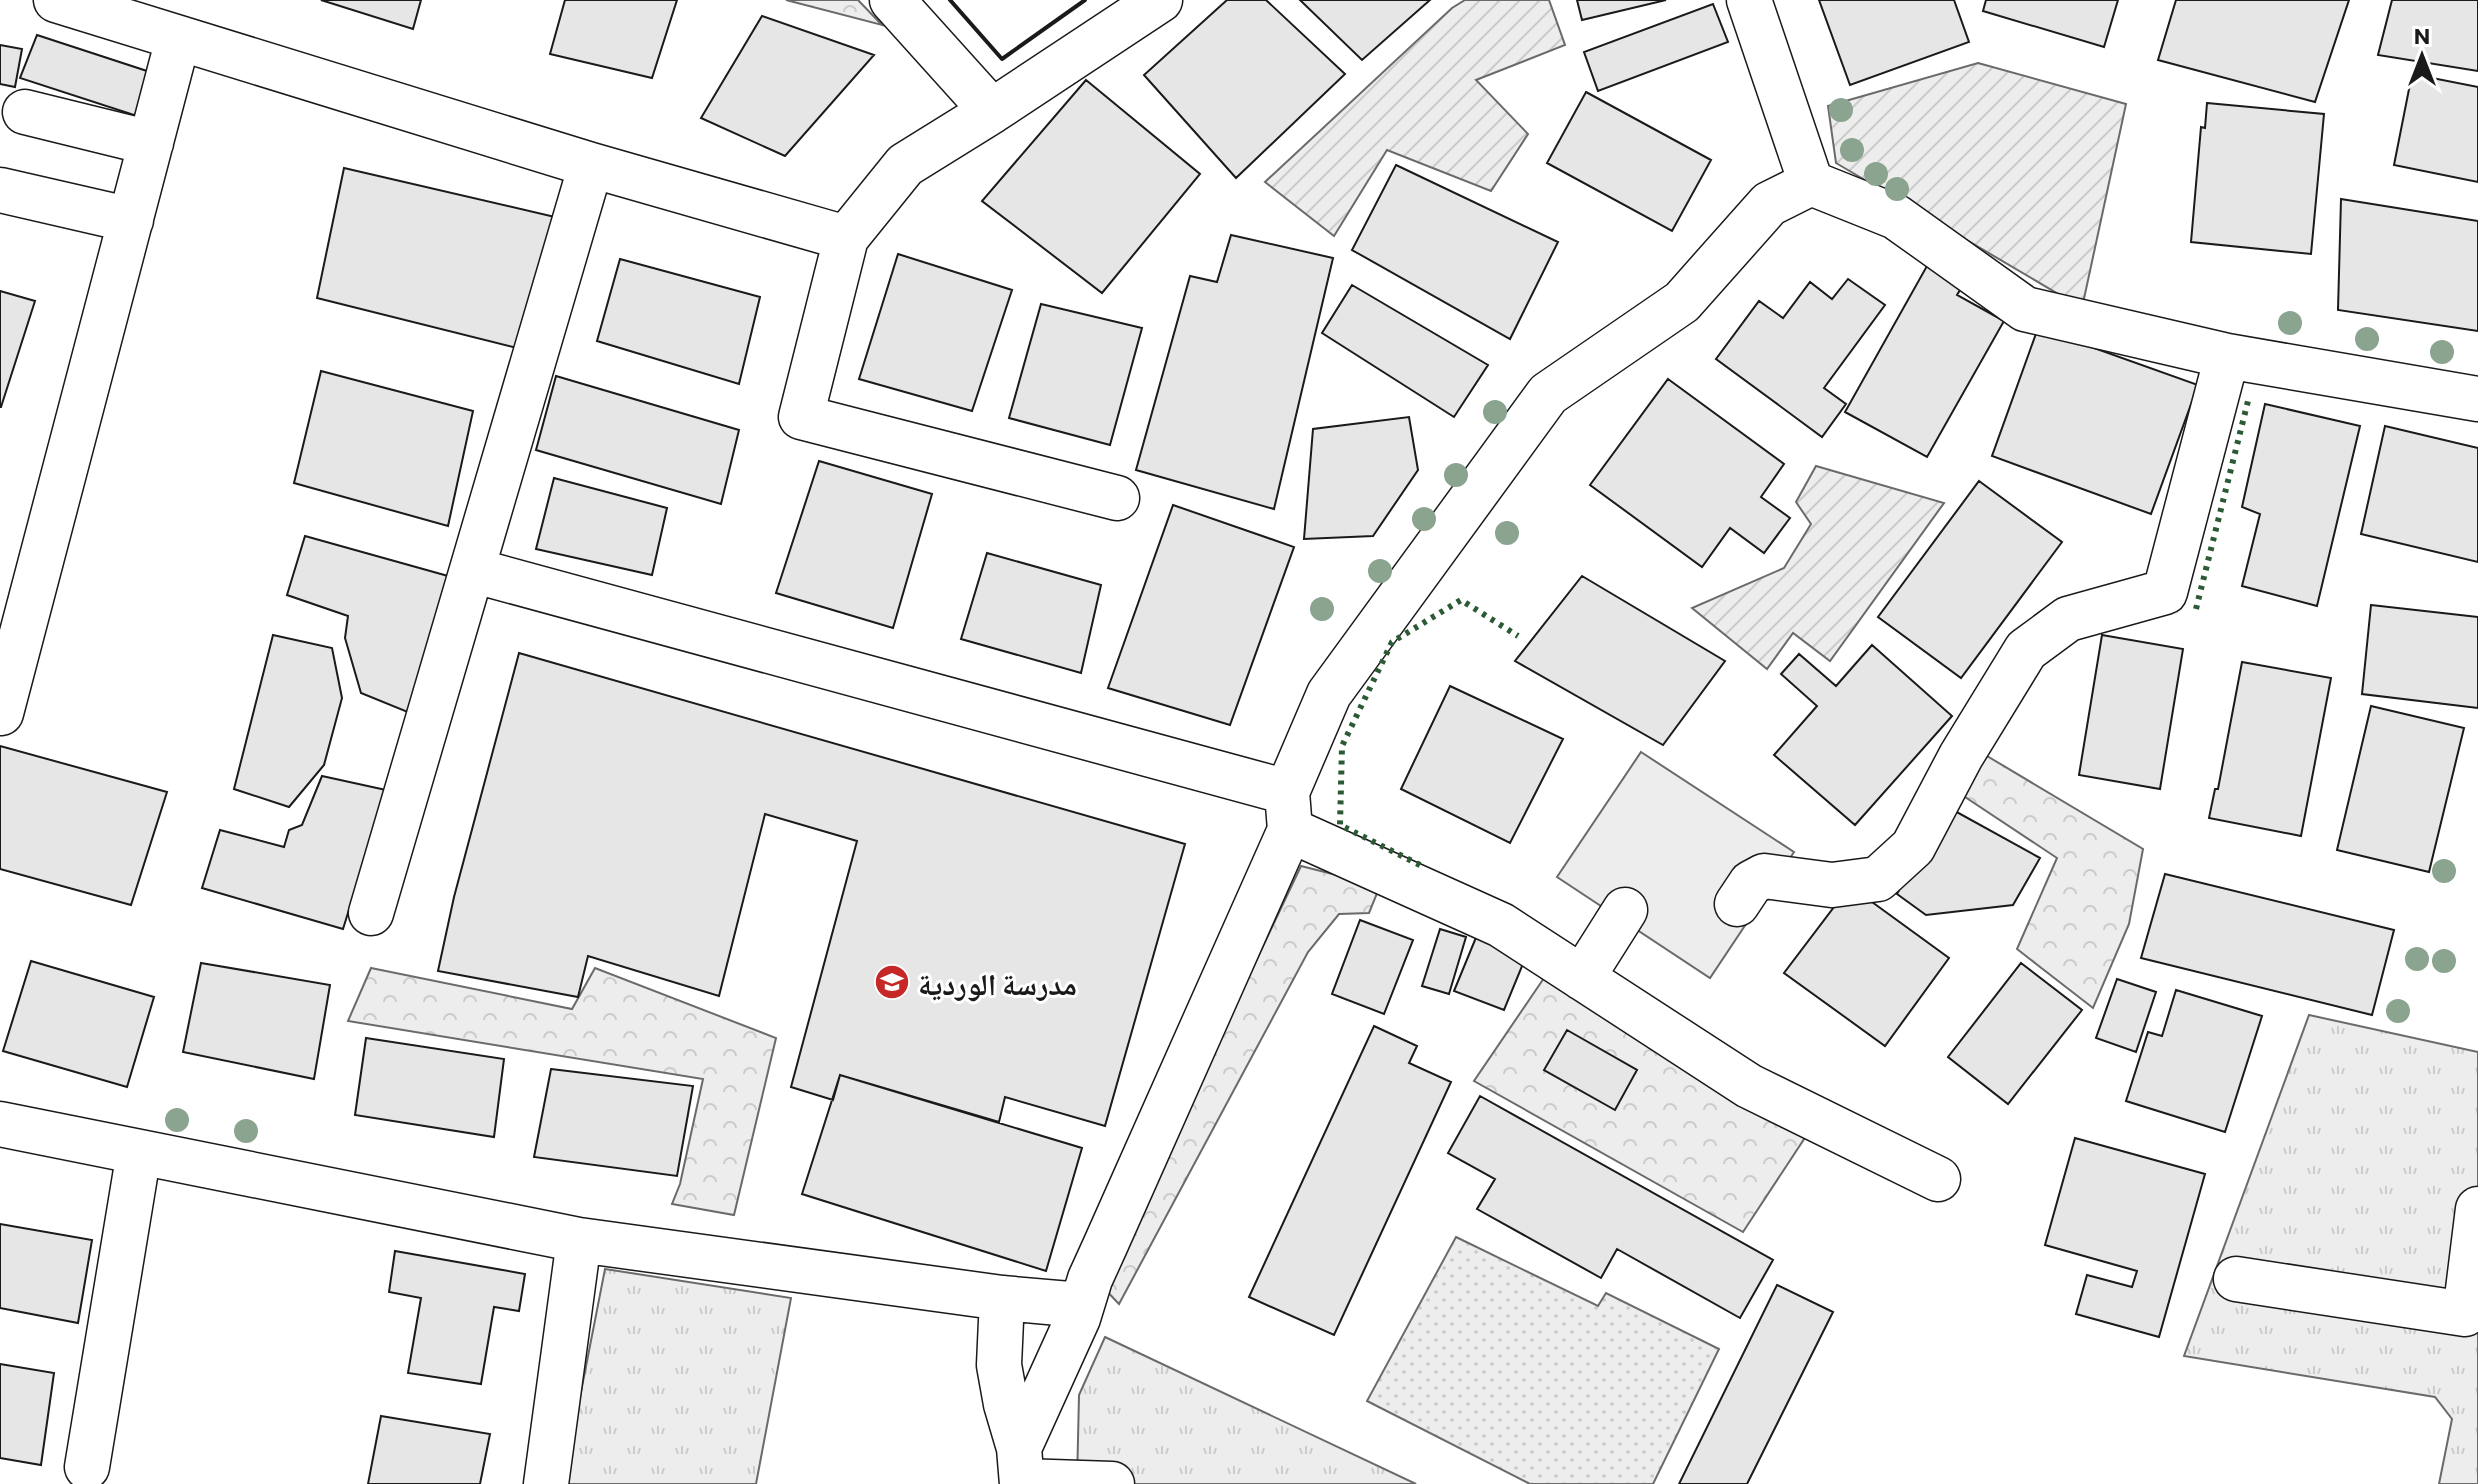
<svg xmlns="http://www.w3.org/2000/svg" width="2478" height="1484" viewBox="0 0 2478 1484" font-family="Commissioner,'Noto Naskh Arabic',sans-serif">
<style>
.grass{fill:url(#grass-tufts);stroke:#6a6a6a;stroke-width:2}
.forest{fill:url(#forest-crowns);stroke:#6a6a6a;stroke-width:2}
.park{fill:url(#park-dots);stroke:#6a6a6a;stroke-width:2}
.garden{fill:url(#garden-furrows);stroke:#6a6a6a;stroke-width:2}
.built{fill:#ededed;stroke:#6a6a6a;stroke-width:2}
.building{fill:#e6e6e6;stroke:#1a1a1a;stroke-width:2}
.lines{fill:none;stroke-linecap:round;stroke-linejoin:round}
.minor-casing{stroke:#1a1a1a;stroke-width:47}
.minor{stroke:#fff;stroke-width:44}
.hedge{stroke:#2b5a34;stroke-width:6;stroke-dasharray:4 6;stroke-linecap:butt}
.wall{stroke:#1a1a1a;stroke-width:4}
.tree{fill:#8aa48f}
.labels{text-anchor:middle;dominant-baseline:central;stroke-width:6;stroke-linejoin:round;paint-order:stroke}
.poi-label{font-size:30px;font-weight:bold;fill:#1a1a1a;stroke:#fff;text-anchor:start}
</style>
<defs>
<pattern id="grass-tufts" width="24" height="20" patternUnits="userSpaceOnUse" patternTransform="scale(2)"><rect width="24" height="20" fill="#ededed"/><path d="M3 7l-1-3M5 7V3M7 7l1-3M15 17l-1-3M17 17v-4M19 17l1-3" fill="none" stroke="#cbcbcb"/></pattern>
<pattern id="forest-crowns" width="20" height="18" patternUnits="userSpaceOnUse" patternTransform="scale(2)"><rect width="20" height="18" fill="#ededed"/><path d="M2 6a3 3 0 1 1 6 0M12 15a3 3 0 1 1 6 0" fill="none" stroke="#cbcbcb"/></pattern>
<pattern id="park-dots" width="8" height="8" patternUnits="userSpaceOnUse" patternTransform="scale(2)"><rect width="8" height="8" fill="#ededed"/><path d="M2 2h.1M6 6h.1" fill="none" stroke="#cbcbcb" stroke-width="1.8" stroke-linecap="round"/></pattern>
<pattern id="garden-furrows" width="10" height="10" patternUnits="userSpaceOnUse" patternTransform="scale(2)"><rect width="10" height="10" fill="#ededed"/><path d="M-1 1l2-2M0 10L10 0M9 11l2-2" fill="none" stroke="#cbcbcb"/></pattern>
</defs>
<rect width="100%" height="100%" fill="#fff"/>
<path class="grass" d="M2309 1015 2478 1052V1484H2439L2452 1419 2435 1397 2184 1356Z
M605 1269 791 1298 756 1484H563Z
M1105 1337 1416 1484H1077L1079 1395Z"/>
<path class="forest" d="M786 0H858L882 25Z
M1982 753 2143 849 2129 924 2093 1008 2017 949 2057 858 1959 793Z
M1301 866 1380 886 1369 913 1339 914 1308 952 1119 1304 1102 1286Z
M371 968 572 1009 595 968 776 1038 734 1215 672 1204 680 1184 703 1079 348 1021Z
M1544 978 1810 1130 1743 1232 1474 1081Z"/>
<path class="park" d="M1456 1237 1598 1306 1606 1293 1719 1349 1653 1484H1530L1367 1401Z"/>
<path class="garden" d="M1465 0H1549L1565 45 1476 80 1528 134 1491 191 1387 150 1334 236 1265 182 1452 8Z
M1978 63 2126 104 2082 308 1836 163 1828 106Z
M1816 466 1944 503 1830 661 1793 633 1767 669 1692 608 1784 568 1811 524 1796 502Z"/>
<path class="built" d="M1641 752 1794 852 1710 978 1557 877Z"/>
<path class="building" d="M321 0H421L413 29Z
M565 0H677L652 78 550 54Z
M1227 0H1266L1345 74 1236 178 1144 75Z
M1300 0H1430L1362 60Z
M1577 0H1666L1582 20Z
M1819 0H1954L1969 42 1850 85Z
M1986 0H2118L2104 47 1983 11Z
M2176 0H2349L2315 102 2158 60Z
M2392 0H2478V71L2378 55Z
M1713 4 1728 42 1598 91 1584 52Z
M762 16 874 55 785 156 701 118Z
M37 35 150 72 137 116 20 78Z
M0 45 22 49 15 87 0 84Z
M2412 74 2478 87V182L2394 165Z
M1086 80 1200 174 1102 293 982 201Z
M1586 92 1711 160 1672 231 1547 163Z
M2207 103 2324 114 2311 254 2191 242 2201 127 2205 128Z
M1396 165 1558 242 1510 339 1352 250Z
M344 168 555 217 529 351 317 298Z
M2341 199 2478 221V331L2338 310Z
M1231 235 1333 258 1274 509 1136 470 1190 276 1217 282Z
M898 254 1012 290 972 411 859 379Z
M1932 257 1968 277 1957 295 2004 321 1927 457 1845 412Z
M620 259 760 297 739 384 597 341Z
M1848 279 1885 305 1824 388 1846 404 1822 437 1716 359 1759 301 1783 318 1810 282 1832 299Z
M1352 285 1488 365 1454 417 1322 333Z
M0 291 35 301 1 407H0Z
M1041 304 1142 328 1110 445 1009 418Z
M2038 328 2198 385 2151 514 1992 456Z
M321 371 473 411 448 526 294 483Z
M556 376 739 430 721 504 536 450Z
M1668 379 1784 464 1761 497 1790 518 1764 553 1730 528 1702 567 1590 485Z
M2265 404 2360 426 2317 606 2242 586 2260 514 2242 507Z
M1409 417 1418 470 1373 536 1304 539 1313 429Z
M2385 426 2478 448V562L2361 534Z
M819 461 932 494 893 628 776 593Z
M554 478 667 508 652 575 536 549Z
M1979 481 2062 542 1961 678 1878 617Z
M1173 505 1294 547 1230 725 1108 688Z
M305 536 448 576 410 713 361 693 345 638 348 616 287 595Z
M987 553 1101 585 1081 673 961 639Z
M1582 576 1725 661 1663 745 1515 661Z
M2371 605 2478 617V708L2362 694Z
M273 635 332 648 342 698 324 765 289 807 234 789Z
M2102 635 2183 649 2160 789 2079 775Z
M1872 645 1952 716 1855 825 1774 755 1817 706 1781 674 1799 654 1836 686Z
M519 653 1185 844 1105 1126 1005 1097 999 1122 840 1075 833 1100 791 1087 857 841 765 814 719 996 588 956 578 997 438 971 454 897Z
M2242 662 2331 678 2301 836 2209 818 2215 789H2218Z
M1450 686 1563 739 1510 843 1401 789Z
M2371 706 2464 728 2429 872 2337 850Z
M0 746 167 792 131 905 0 869Z
M322 776 386 790 343 929 202 888 220 830 284 847 289 830 302 825Z
M1944 805 2040 858 2013 905 1926 915 1897 894Z
M2165 874 2394 930 2372 1015 2141 958Z
M1850 886 1949 958 1885 1046 1784 973Z
M1360 920 1413 940 1384 1014 1332 994Z
M1440 929 1466 937 1449 994 1422 986Z
M1477 935 1527 954 1504 1010 1454 991Z
M31 961 154 997 127 1087 3 1051Z
M201 963 330 985 314 1079 183 1052Z
M2021 963 2082 1010 2008 1104 1948 1057Z
M2117 979 2156 992 2136 1052 2096 1038Z
M2176 990 2262 1016 2225 1132 2126 1101 2148 1032 2162 1036Z
M1374 1026 1417 1046 1409 1063 1451 1082 1334 1335 1249 1297Z
M1567 1030 1637 1070 1615 1110 1544 1070Z
M366 1038 504 1059 494 1137 355 1115Z
M551 1069 693 1086 677 1176 534 1157Z
M840 1075 1082 1148 1046 1271 802 1194Z
M1480 1096 1773 1260 1740 1318 1617 1249 1601 1278 1477 1209 1495 1179 1448 1153Z
M2075 1138 2205 1174 2159 1337 2076 1314 2087 1275 2132 1287 2137 1271 2045 1245Z
M0 1224 92 1240 78 1323 0 1308Z
M395 1251 525 1274 519 1311 494 1307 481 1384 408 1373 421 1298 389 1292Z
M1777 1285 1833 1312 1747 1484H1679Z
M0 1364 54 1373 41 1465 0 1458Z
M381 1416 490 1434 480 1484H368Z"/>
<g class="lines">
<g class="minor-casing">
<path id="minor" d="M56 0 591 165 846 238 905 165 992 111
M892 0 992 111 1160 0
M1749 0 1811 183 1896 217 2025 309 2227 356 2478 399
M25 112 151 143
M0 190 131 220
M846 238 801 417 1117 498
M472 570 1287 792
M1 713 178 39
M1290 830 1501 925 1749 1086 1938 1179
M1737 904 1751 883 1764 876 1832 885 1878 879 1913 847 1961 756 2026 650 2068 619 2165 592 2227 356
M371 913 591 165
M1582 978 1625 910
M0 1124 579 1240 1002 1298 1081 1305
M2236 1279 2465 1314 2478 1209
M1002 1298 999 1365 1006 1404 1019 1448 1022 1484
M1019 1448 1078 1318 1090 1279 1105 1246 1290 830 1287 792 1329 694 1548 394 1682 302 1769 204 1811 183
M87 1467 139 1152
M1022 1481 1112 1484
M546 1484 579 1240"/>
</g>
<use href="#minor" class="minor"/>
<path class="hedge" d="M2196 609 2248 401
M1420 865 1340 825 1342 746 1392 642 1461 600 1518 636"/>
<path class="wall" d="M950 0 1002 59 1085 0"/>
</g>
<g class="tree">
<circle cx="1841" cy="110" r="12"/>
<circle cx="1852" cy="150" r="12"/>
<circle cx="1876" cy="174" r="12"/>
<circle cx="1897" cy="189" r="12"/>
<circle cx="2290" cy="323" r="12"/>
<circle cx="2367" cy="339" r="12"/>
<circle cx="2442" cy="352" r="12"/>
<circle cx="1495" cy="412" r="12"/>
<circle cx="1456" cy="475" r="12"/>
<circle cx="1424" cy="519" r="12"/>
<circle cx="1507" cy="533" r="12"/>
<circle cx="1380" cy="571" r="12"/>
<circle cx="1322" cy="609" r="12"/>
<circle cx="2444" cy="871" r="12"/>
<circle cx="2417" cy="959" r="12"/>
<circle cx="2444" cy="961" r="12"/>
<circle cx="2398" cy="1011" r="12"/>
<circle cx="177" cy="1120" r="12"/>
<circle cx="246" cy="1131" r="12"/>
</g>
<defs>
<g id="school-disc" transform="scale(1.8)"><circle r="9.5" fill="#c62828" stroke="#fff"/><path d="M0-5L7-2L0 1L-7-2ZM-4 1L0 2.5L4 1V4Q0 6-4 4Z" fill="#fff"/></g>
</defs>
<g fill-rule="evenodd">
<use href="#school-disc" x="892" y="982"/>
</g>
<g class="labels">
<g class="poi-label">
<text x="918" y="982">مدرسة الوردية</text>
</g>
</g>
<g transform="translate(2422 56)" stroke="#ffffff" stroke-width="6" paint-order="stroke">
<path d="M0-6L14 30L0 20L-14 30Z" fill="#1a1a1a"/>
<text y="-12" font-size="22" font-weight="bold" text-anchor="middle" fill="#1a1a1a">N</text>
</g>
</svg>
